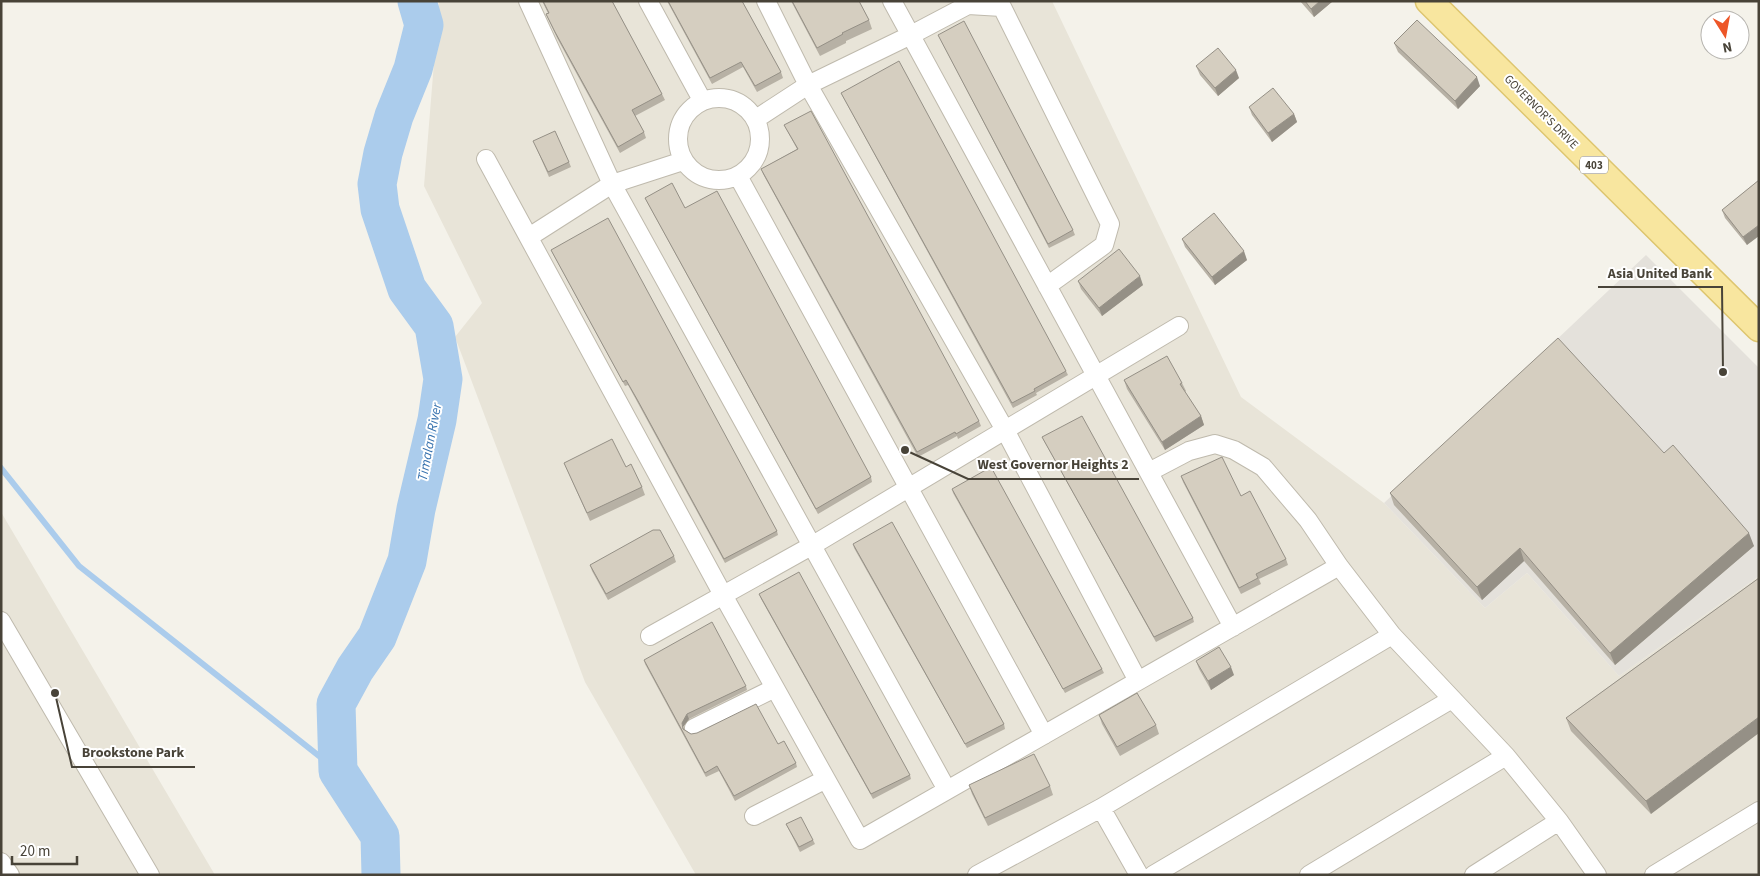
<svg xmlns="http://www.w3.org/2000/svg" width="1760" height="876" viewBox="0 0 1760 876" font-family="'Source Sans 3',sans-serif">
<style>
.residential{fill:#e8e4d8}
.industrial{fill:#e4e1db}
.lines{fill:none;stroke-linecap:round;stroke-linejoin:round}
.stream{stroke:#abccec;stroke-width:6}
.river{stroke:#abccec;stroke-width:39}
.street-casing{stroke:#bfbaad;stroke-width:20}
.primary-casing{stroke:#ddc56f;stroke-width:29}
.street{stroke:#fff;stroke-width:18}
.primary{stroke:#f8e69f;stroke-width:26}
.wall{fill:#b7b1a5}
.shaded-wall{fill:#959086}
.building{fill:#d5cec0;stroke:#959086}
.labels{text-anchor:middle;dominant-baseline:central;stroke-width:4;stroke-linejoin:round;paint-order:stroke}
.shield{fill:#fff;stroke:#7f7b74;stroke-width:1}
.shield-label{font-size:11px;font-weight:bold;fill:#484338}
.street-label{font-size:12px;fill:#484338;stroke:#fff}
.water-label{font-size:14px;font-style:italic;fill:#3772ae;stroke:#fff}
.leader{fill:none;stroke:#484338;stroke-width:2}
.callout-dot{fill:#484338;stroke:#fff;stroke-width:2}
.callout-label{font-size:14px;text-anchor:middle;font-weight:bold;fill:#484338;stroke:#fff;stroke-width:4;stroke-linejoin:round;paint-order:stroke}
</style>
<rect width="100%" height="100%" fill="#f4f2ea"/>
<path class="residential" d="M439 1H1052L1241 397 1384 503 1485 608 1527 573 1619 676 1759 576V875H696L585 682 455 337 482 303 424 186Z
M1 512 215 875H1Z"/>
<path class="industrial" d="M1646 255 1759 368V576L1619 676 1527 573 1485 608 1384 503Z"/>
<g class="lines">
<path class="stream" d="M1 468 79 566 338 771"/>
<path class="river" d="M381 875 380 836 338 771 336 704 355 669 377 637 407 561 416 509 437 420 443 379 434 326 407 289 380 209 377 184 383 153 394 116 413 69 424 25 417 1"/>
<g class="street-casing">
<path id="street" d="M528 1 612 184 947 790
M648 1 702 100
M766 1 808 85 1005 430 1138 681
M892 1 1233 627
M678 139a41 41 0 1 1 82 0a41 41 0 1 1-82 0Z
M756 119 808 85 911 35 968 5 1002 7 1110 224 1104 245 1047 286
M486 159 723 595 860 840 1339 566
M738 176 1044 735
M529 237 612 184 683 161
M1149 472 1189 451 1215 444 1234 450 1263 467 1308 520 1339 566 1392 635 1506 756 1559 821 1597 875
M1 621 150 875
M650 636 813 545 1179 326
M694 728 775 688
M1101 808 1139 875
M754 816 826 779
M1 862 10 875
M977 875 1101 808 1392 635
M1153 875 1452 699
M1309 875 1506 756
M1474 875 1559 821
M1654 875 1759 811"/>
</g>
<g class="primary-casing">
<path id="primary" d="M1429 1 1759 328"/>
</g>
<use href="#street" class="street"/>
<use href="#primary" class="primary"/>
</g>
<path class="wall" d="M542 1H612L662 94 665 100 635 116 644 132 646 138 620 153 557 38 546 14 548 13Z
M667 1H742L781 72 783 78 757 92 743 67 712 84Z
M791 1H859L869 20 872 29 846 41V43L820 56Z
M1300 1H1333L1314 17Z
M938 35 1073 230 1075 235 1049 248Z
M1394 43 1480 86 1458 109 1398 52Z
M1196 66 1239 78 1218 96 1200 75Z
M841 93 1066 371 1068 375 1036 393 1037 395 1013 408 843 97Z
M1249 107 1294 114 1297 122 1272 142 1252 115Z
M784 125 979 421 981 426 958 439 957 436 918 457 763 174 761 169 797 149Z
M535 145 569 162 571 167 549 177Z
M1759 180 1747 245 1725 218 1722 210Z
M645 198 685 208 871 477 872 482 818 514 647 202Z
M1182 239 1247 260 1215 285 1185 247Z
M551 250 777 531 778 535 725 563 628 385 625 386 553 254Z
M1078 281 1143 285 1102 316 1081 289Z
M1124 380 1182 383 1186 391 1185 392 1201 416 1204 425 1165 450 1127 389Z
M1042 437 1193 618 1194 622 1156 642 1044 441Z
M1664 453 1754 546 1615 665 1524 561 1482 600 1394 505 1390 493Z
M564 463 626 467 642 487 645 495 590 521Z
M1181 476 1241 496 1286 559 1288 565 1259 579 1261 584 1241 594 1183 482Z
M952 489 1102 669 1104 673 1065 693 953 493Z
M853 544 1004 724 1005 729 967 748 854 548Z
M674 556 676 562 608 600 592 571 590 565Z
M1759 578 1651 814 1571 731 1566 718Z
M759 594 910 775 911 779 873 799 761 599Z
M644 660 746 686 747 690 689 719 683 727 684 729 691 734 778 744 796 763 797 767 735 801 719 771 706 777 645 664Z
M1196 661 1234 675 1211 690 1199 669Z
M1099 715 1156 725 1159 734 1120 756 1102 724Z
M969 785 1050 786 1053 795 988 826 972 794Z
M786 824 813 840 815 844 800 852Z"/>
<path class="shaded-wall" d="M1320 1H1333L1314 17 1311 9Z
M1236 70 1239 78 1218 96 1215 88Z
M1477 77 1480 86 1458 109 1455 101Z
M1294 114 1297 122 1272 142 1268 133Z
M1759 225V236L1747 245 1743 237Z
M1244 251 1247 260 1215 285 1212 277Z
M1140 276 1143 285 1102 316 1099 308Z
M1201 416 1204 425 1165 450 1162 442Z
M1749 533 1754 546 1615 665 1610 653Z
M1520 548 1524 561 1482 600 1477 587Z
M1231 667 1234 675 1211 690 1208 681Z
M687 714 689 719 683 727 685 733 682 723Z
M1759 717V733L1651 814 1646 801Z"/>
<path class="building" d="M543 1H612L662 94 632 110 644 132 618 147 555 32 546 14 549 13Z
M668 1H742L781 72 755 86 741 62 710 78Z
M792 1H859L869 20 842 33 843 34 817 48Z
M1305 1H1320L1311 9Z
M1417 20 1477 77 1455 101 1394 43Z
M964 21 1073 230 1048 244 938 35Z
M1218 48 1236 70 1215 88 1196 66Z
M899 61 1066 371 1034 389 1035 391 1012 403 841 93Z
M1273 88 1294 114 1268 133 1249 107Z
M811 111 979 421 956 434 955 432 917 452 761 169 798 149 784 125Z
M555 131 569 162 548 172 533 141Z
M1759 180V225L1743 237 1722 210Z
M672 183 685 208 717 191 871 477 816 509 645 198Z
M1214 213 1244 251 1212 277 1182 239Z
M608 218 777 531 724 559 638 401 626 380 623 382 551 250Z
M1119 249 1140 276 1099 308 1078 281Z
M1558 338 1664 453 1673 445 1749 533 1610 653 1520 548 1477 587 1390 493Z
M1167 356 1182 383 1180 384 1201 416 1162 442 1124 380Z
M1082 416 1193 618 1154 637 1042 437Z
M612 439 626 467 631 464 642 487 587 513 564 463Z
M1222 457 1241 496 1250 491 1286 559 1256 574 1258 578 1239 588 1181 476Z
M991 467 1102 669 1063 689 952 489Z
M892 522 1004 724 965 744 853 544Z
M653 530H660L674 556 606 594 590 565Z
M799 572 910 775 871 794 759 594Z
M1759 578V717L1646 801 1566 718Z
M712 622 746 686 687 714 682 723 683 729 691 734 697 733 756 704 778 744 784 741 796 763 734 796 717 766 705 773 644 660Z
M1219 647 1231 667 1208 681 1196 661Z
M1137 693 1156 725 1117 747 1099 715Z
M1034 754 1050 786 985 818 969 785Z
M801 817 813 840 799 847 786 824Z"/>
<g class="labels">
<rect class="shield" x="1580" y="156.5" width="28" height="17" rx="4"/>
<g class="shield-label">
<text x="1594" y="165">403</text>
</g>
<g class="street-label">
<text transform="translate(1541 112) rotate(45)">GOVERNOR'S DRIVE</text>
</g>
<g class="water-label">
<text transform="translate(430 442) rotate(-79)">Timalan River</text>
</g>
</g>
<path class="leader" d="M1723 372L1722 287H1598M905 450L968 479H1139M55 693L72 767H195"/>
<g class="callout-dot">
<circle cx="1723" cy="372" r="5"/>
<circle cx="905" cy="450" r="5"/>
<circle cx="55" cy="693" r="5"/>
</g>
<g class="callout-label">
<text x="1660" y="278">Asia United Bank</text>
<text x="1053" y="469">West Governor Heights 2</text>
<text x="133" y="757">Brookstone Park</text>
</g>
<rect width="1760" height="876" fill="none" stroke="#484338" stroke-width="5"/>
<g transform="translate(1725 35) rotate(169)"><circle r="24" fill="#ffffff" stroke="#b6b4af"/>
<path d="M0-4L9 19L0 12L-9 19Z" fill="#ed5628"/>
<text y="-8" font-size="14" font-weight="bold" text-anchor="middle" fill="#484338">N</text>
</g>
<path d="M12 856v8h65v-8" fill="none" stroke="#484338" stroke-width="2.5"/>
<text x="20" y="856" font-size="15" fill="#484338" stroke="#ffffff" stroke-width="4" paint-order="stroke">20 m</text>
</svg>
